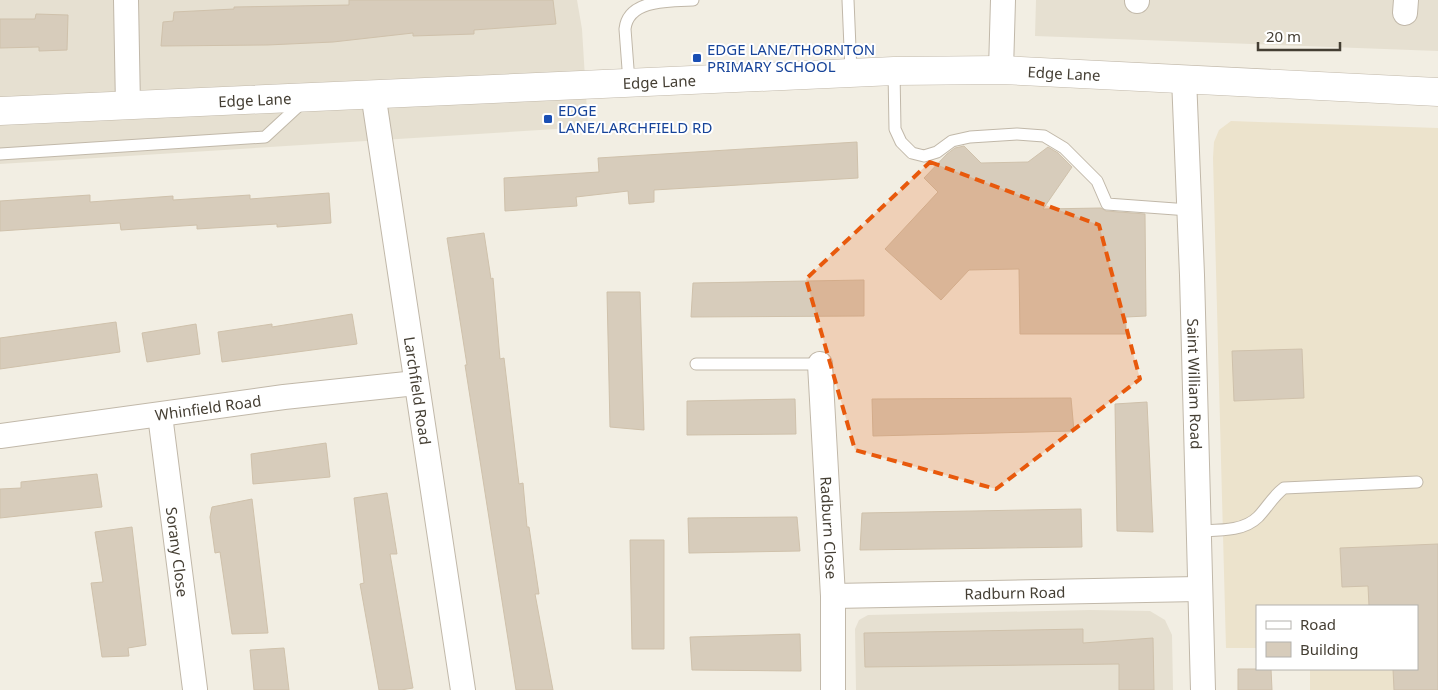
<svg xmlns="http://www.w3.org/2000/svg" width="1438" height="690" viewBox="0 0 1438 690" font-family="'Noto Sans',sans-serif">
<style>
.residential{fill:#e6e0d1}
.education{fill:#ece3cc}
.building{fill:#d7ccbb;stroke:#cfc1ab}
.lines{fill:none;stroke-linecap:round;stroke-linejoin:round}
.service-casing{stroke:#c1b8a9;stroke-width:13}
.minor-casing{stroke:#c1b8a9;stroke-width:26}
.tertiary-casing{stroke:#c1b8a9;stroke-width:29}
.service{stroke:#fff;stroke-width:11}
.minor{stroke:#fff;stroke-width:24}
.tertiary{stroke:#fff;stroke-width:28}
.marked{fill:#e8590c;fill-opacity:0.2;stroke:#e8590c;stroke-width:4;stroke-dasharray:10 6;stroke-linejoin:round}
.transit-dot{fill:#1a4fb4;stroke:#fff;stroke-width:2}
.labels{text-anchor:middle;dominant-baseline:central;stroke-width:4;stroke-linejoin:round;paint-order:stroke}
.transit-label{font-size:15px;fill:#164399;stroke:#fff;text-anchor:start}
.street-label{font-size:15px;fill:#443e33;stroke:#fff}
</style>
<rect width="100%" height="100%" fill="#f2eee3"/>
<path class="residential" d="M0 0H577L582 29 588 127 0 164Z
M1036 0H1438V51L1035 36Z
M1090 610 1150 611 1165 620 1172 635 1173 690H856L855 629 859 620 868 615Z"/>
<path class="education" d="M1231 121 1438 128V690H1310V669H1417V606H1257V648H1226L1213 158 1214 142 1219 130Z"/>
<path class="building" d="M349 0H553L556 24 474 30V34L413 36V33L333 42 267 45 161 46 163 22 173 21 174 12 234 9V7L349 5Z
M36 14 68 15 67 50 39 51V47L0 48V19H35Z
M857 142 858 178 654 190V202L629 204 628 191 576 197 577 206 505 211 504 178 599 172 598 158Z
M964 146 981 163 1028 162 1048 147 1058 153 1072 167 1043 209 1101 208 1106 211 1145 214 1146 316 1126 317V334H1020L1019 269 969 270 941 300 885 249 938 192 924 178 947 154 955 148Z
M329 193 331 223 277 227V224L197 229V225L121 230 120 223 0 231V201L90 195V202L173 196V200L250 195V199Z
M484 233 491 279 493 278 500 359 504 358 519 484 523 483 527 527H529L539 594H535L553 690H516L465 365H467L447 238Z
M864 280V316L691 317 693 283Z
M607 292H640L644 430 610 427Z
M352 314 357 344 222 362 218 332 272 324V327Z
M116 322 120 352 0 369V338Z
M196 324 200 354 147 362 142 333Z
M1302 349 1304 398 1234 401 1232 351Z
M1071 398 1074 431 873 436 872 399Z
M795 399 796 434 687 435V401Z
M1147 402 1153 532 1117 531 1115 404Z
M326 443 330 477 253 484 251 454Z
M97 474 102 507 0 518V489L21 488V482Z
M387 493 397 554H390L413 688 401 690H379L360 584 364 583 354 498Z
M252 499 268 633 232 634 220 552 215 553 210 517 212 507Z
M1081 509 1082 547 860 550 862 513Z
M797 517 800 551 689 553 688 518Z
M132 527 146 645 128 648 129 656 102 657 91 583 103 582 95 532Z
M630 540H664V649H632Z
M1438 544V690H1394L1393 669H1417V606H1369L1368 586 1342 587 1340 548Z
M1083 629V643L1153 638 1154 690H1119V664L865 667 864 633Z
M800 634 801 671 692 670 690 637Z
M284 648 289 690H254L250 650Z
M1238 669H1271L1272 690H1238Z"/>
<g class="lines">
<g class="service-casing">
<path id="service" d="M848 0 851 72
M894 71 895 129 901 142 912 153 924 156 937 152 952 141 970 137 1017 134 1044 136 1064 148 1097 181 1107 204 1189 210
M629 82 625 29C628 0 667 1 693 0
M0 154 265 137 304 101
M696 364H820
M1197 531C1217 530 1243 532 1258 517 1267 508 1273 496 1284 488L1417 482"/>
</g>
<g class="minor-casing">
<g id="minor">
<path d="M126 0 128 106"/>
<path d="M1137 1V0"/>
<path d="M1405 13 1406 0"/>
<path d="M1001 70 1003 0"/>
<path id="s1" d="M1184 78 1192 275 1203 690"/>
<path id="s2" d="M373 93 463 690"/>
<path id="s3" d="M820 364 833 596V690"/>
<path id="s4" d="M160 415 195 689"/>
<path id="s5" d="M0 436 284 397 416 383"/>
<path id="s6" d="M833 596 1198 589"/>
</g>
</g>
<g class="tertiary-casing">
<g id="tertiary">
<path id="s7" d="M0 111 894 71 1001 70 1438 92"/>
</g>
</g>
<use href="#service" class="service"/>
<use href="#minor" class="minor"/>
<use href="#tertiary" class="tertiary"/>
</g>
<path class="marked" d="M930 162 1099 225 1140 379 996 489 855 450 806 279Z"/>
<g class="transit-dot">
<rect x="692" y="53" width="10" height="10" rx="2.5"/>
<rect x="543" y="114" width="10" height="10" rx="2.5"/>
</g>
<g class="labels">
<g class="transit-label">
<text x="707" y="49">EDGE LANE/THORNTON<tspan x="707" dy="17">PRIMARY SCHOOL</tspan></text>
<text x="558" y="110">EDGE<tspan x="558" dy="17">LANE/LARCHFIELD RD</tspan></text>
</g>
<g class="street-label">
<text stroke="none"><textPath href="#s7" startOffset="1065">Edge Lane</textPath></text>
<text stroke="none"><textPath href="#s7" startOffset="660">Edge Lane</textPath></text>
<text stroke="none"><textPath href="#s7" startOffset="255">Edge Lane</textPath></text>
<text stroke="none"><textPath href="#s1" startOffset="306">Saint William Road</textPath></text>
<text stroke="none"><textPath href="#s2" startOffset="301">Larchfield Road</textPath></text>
<text stroke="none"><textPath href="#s5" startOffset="210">Whinfield Road</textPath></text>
<text stroke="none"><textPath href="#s3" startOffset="164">Radburn Close</textPath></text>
<text stroke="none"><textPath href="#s4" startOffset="138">Sorany Close</textPath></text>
<text stroke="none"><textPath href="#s6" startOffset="182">Radburn Road</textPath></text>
</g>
</g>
<rect x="1256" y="605" width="162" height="65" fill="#ffffff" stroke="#b4b2ad"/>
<rect x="1266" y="621" width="25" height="8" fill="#ffffff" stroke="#b4b2ad"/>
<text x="1300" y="630" font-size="15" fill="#443e33">Road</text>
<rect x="1266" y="642" width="25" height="15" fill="#d7ccbb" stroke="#b4b2ad"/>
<text x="1300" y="655" font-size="15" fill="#443e33">Building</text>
<path d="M1258 42v8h82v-8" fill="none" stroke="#443e33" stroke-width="2.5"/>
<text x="1266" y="42" font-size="15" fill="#443e33" stroke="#ffffff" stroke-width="4" paint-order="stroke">20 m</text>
</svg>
